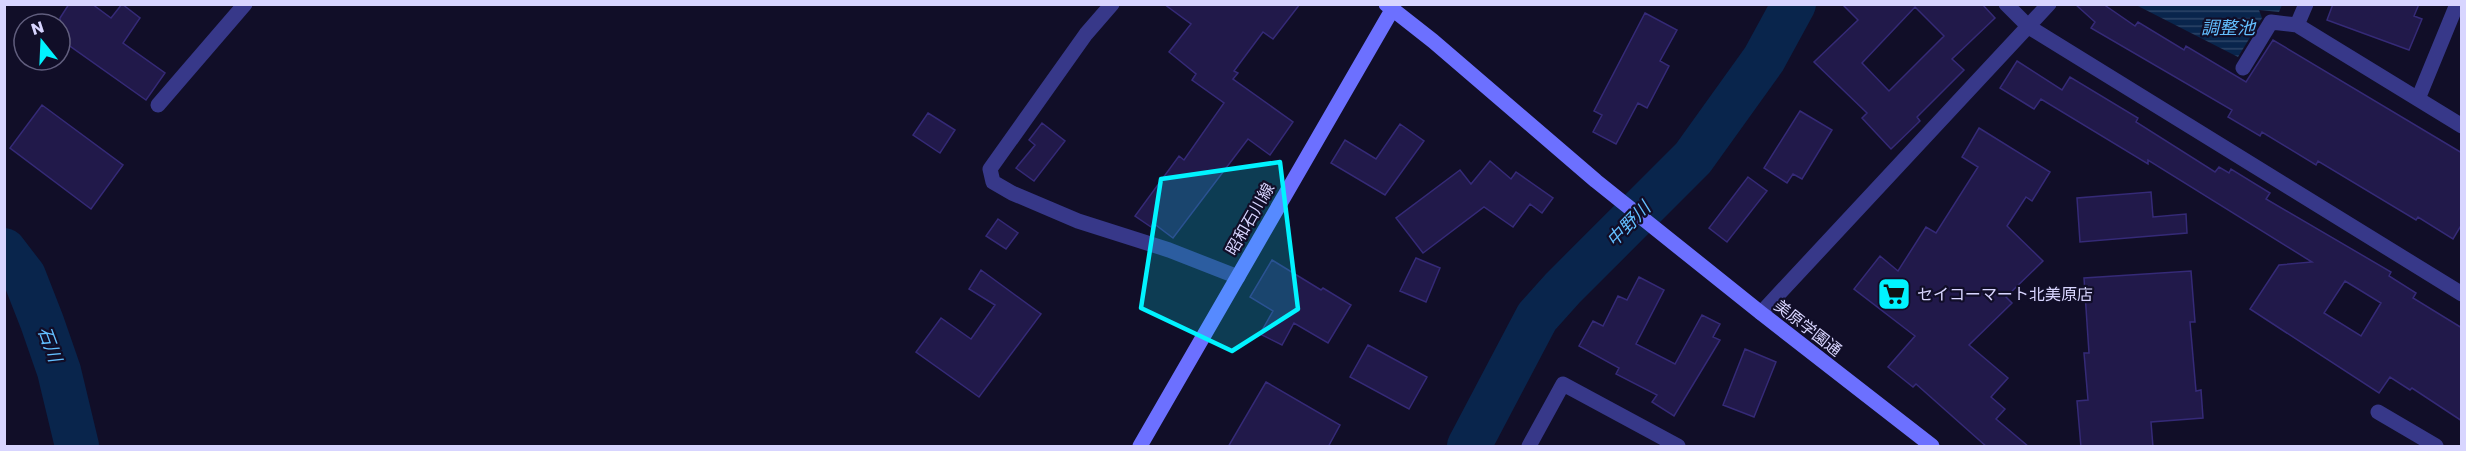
<svg xmlns="http://www.w3.org/2000/svg" width="2466" height="451" viewBox="0 0 2466 451" font-family="Poppins,'Noto Sans JP',sans-serif">
<style>
.water{fill:url(#water-rules)}
.lines{fill:none;stroke-linecap:round;stroke-linejoin:round}
.river{stroke:#09254c;stroke-width:44}
.building{fill:#21194a;stroke:#352a77;stroke-width:1.5;fill-rule:evenodd}
.street{stroke:#373889;stroke-width:15}
.secondary{stroke:#6c70ff;stroke-width:15}
.marked{fill:#01f3ff;fill-opacity:0.2;stroke:#01f3ff;stroke-width:4.5;stroke-linejoin:round}
.labels{text-anchor:middle;dominant-baseline:central;stroke-width:4.5;stroke-linejoin:round;paint-order:stroke}
.street-label{font-size:16px;fill:#d8d5ff;stroke:#110e28}
.poi-label{font-size:16px;fill:#d8d5ff;stroke:#110e28;text-anchor:start}
.water-label{font-size:18px;font-style:italic;fill:#63bfff;stroke:#110e28}
</style>
<defs>
<pattern id="water-rules" width="6" height="5" patternUnits="userSpaceOnUse" patternTransform="scale(1.5)"><rect width="6" height="5" fill="#09254c"/><path d="M0 2.5h6" fill="none" stroke="#2c4467"/></pattern>
</defs>
<rect width="100%" height="100%" fill="#110e28"/>
<path class="water" d="M2136 5H2282L2279 12 2259 10 2262 18 2238 57Z"/>
<g class="lines">
<path class="river" d="M4 250 24 276 42 322 59 371 77 446
M1469 446 1537 317 1563 288 1693 158 1764 59 1794 4"/>
</g>
<path class="building" d="M69 4H92L111 18 122 4 140 18 123 43 165 73 146 100 60 39V18Z
M1164 4H1300L1273 39 1263 32 1234 71 1238 73 1233 79 1293 122 1270 155 1248 139 1173 238 1153 223 1151 227 1135 216 1179 156 1184 160 1224 103 1192 80 1196 74 1169 52 1191 24Z
M1842 4H1982L1995 18 1952 59 1964 70 1917 117 1920 121 1891 149 1862 118 1867 113 1814 62 1858 20ZM1915 7 1944 36 1889 91 1862 63Z
M2075 4H2103L2135 26 2138 22 2184 50 2186 46 2246 82 2273 40 2462 153V224L2453 239 2418 217 2416 220 2318 161 2316 165 2262 132 2260 136 2228 117 2232 110 2091 28 2095 22Z
M2333 4H2419L2414 16 2422 19 2409 50 2327 20Z
M1645 13 1677 30 1660 61 1669 66 1647 108 1638 103 1616 144 1593 132 1602 115 1594 111Z
M2017 61 2062 90 2070 77 2138 118 2136 122 2215 172 2219 167 2229 173 2231 169 2270 193 2266 199 2391 272 2389 276 2416 293 2413 298 2462 328V421L2412 388 2410 390 2390 377 2379 393 2250 309 2279 265 2312 262 2148 160V164L2041 99 2034 109 2000 88ZM2345 281 2381 303 2361 336 2324 313Z
M42 105 123 165 91 209 10 148Z
M1800 111 1832 130 1802 179 1793 174 1787 183 1764 168Z
M928 113 955 130 940 153 913 135Z
M1042 123 1065 141 1034 181 1016 168 1035 145 1029 140Z
M1400 124 1424 141 1385 195 1331 163 1345 140 1376 159Z
M1979 128 2050 172 2032 201 2026 197 2007 226 2043 261 2006 297 2012 303 1969 345 2008 378 1991 397 2005 409 1996 419 2029 447H1987L1916 384 1913 387 1888 367 1915 336 1854 289 1880 256 1898 271 1926 227 1936 233 1978 167 1962 157Z
M1490 161 1511 179 1516 172 1553 198 1542 213 1530 204 1513 227 1484 207 1423 253 1396 218 1460 170 1471 184Z
M1748 177 1767 191 1727 242 1709 228Z
M2151 192 2153 217 2186 214 2187 233 2080 242 2077 198Z
M998 219 1018 233 1006 249 986 236Z
M1416 258 1440 268 1426 302 1400 291Z
M1272 260 1321 290 1323 288 1351 305 1328 343 1294 323 1282 345 1260 334 1273 311 1250 297Z
M981 270 1041 314 979 397 916 352 941 318 971 339 995 305 969 289Z
M2191 271 2195 322H2190L2196 391 2201 390 2203 418 2151 422 2153 447H2081L2077 401 2088 400 2084 353H2089L2084 278Z
M1639 277 1664 290 1636 344 1675 364 1702 315 1720 324 1713 337 1720 340 1674 416 1652 402 1657 395 1616 374 1619 368 1579 346 1593 321 1603 326 1618 296 1627 300Z
M1368 345 1427 377 1409 409 1350 377Z
M1745 349 1776 362 1754 417 1723 405Z
M1266 382 1340 425 1328 447H1228Z"/>
<g class="lines">
<path class="street" d="M1112 4 1086 34 990 169 993 182 1012 193 1078 221 1169 250 1238 277
M2006 4 2029 27 2462 294
M2306 4 2297 25 2462 126
M2243 68 2271 22 2297 25
M2418 99 2457 4
M158 105 245 4
M1761 313 2049 4
M2378 412 2436 446
M1529 446 1563 384 1678 446"/>
<path class="secondary" d="M1386 4 1433 41 1596 181 1761 313 1932 446
M1140 446 1392 10"/>
</g>
<path class="marked" d="M1280 162 1298 309 1232 351 1141 308 1161 179Z"/>
<defs>
<g id="supermarket-square" transform="scale(1.725)"><rect x="-9" y="-9" width="18" height="18" rx="4" fill="#01f3ff" stroke="#110e28"/><path d="M-6-5.5h2.5l.6 2H6L4.5 2H-2.5L-4.4-4H-6ZM-1.5 3.2a1.3 1.3 0 1 0 .1 0ZM3 3.2a1.3 1.3 0 1 0 .1 0Z" fill="#111"/></g>
</defs>
<g fill-rule="evenodd">
<use href="#supermarket-square" x="1894" y="294"/>
</g>
<g class="labels">
<g class="street-label">
<text transform="translate(1250 219) rotate(-60)">昭和石川線</text>
<text transform="translate(1808 328) rotate(38)">美原学園通</text>
</g>
<g class="poi-label">
<text x="1917" y="294">セイコーマート北美原店</text>
</g>
<g class="water-label">
<text x="2228" y="27">調整池</text>
<text transform="translate(1628 224) rotate(-46)">中野川</text>
<text transform="translate(50 344) rotate(70)">石川</text>
</g>
</g>
<rect width="2466" height="451" fill="none" stroke="#d8d5ff" stroke-width="12"/>
<g transform="translate(42 42) rotate(342)"><circle r="28" fill="#110e28" stroke="#615e7e" stroke-width="1.5"/>
<path d="M0-4.5L10 22L0 15L-10 22Z" fill="#01f3ff"/>
<text y="-9" font-size="16" font-weight="bold" text-anchor="middle" fill="#d8d5ff">N</text>
</g>
</svg>
